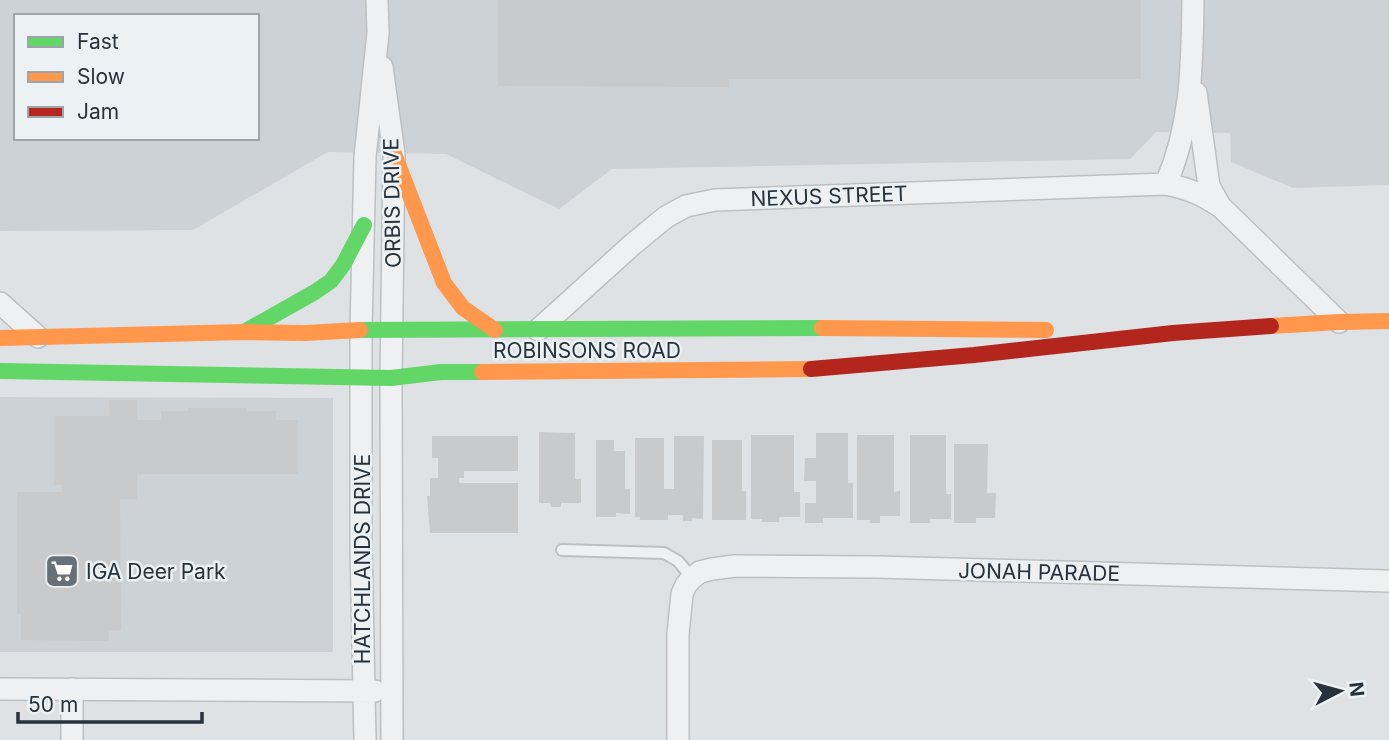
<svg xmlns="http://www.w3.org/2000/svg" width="1389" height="740" viewBox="0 0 1389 740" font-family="Inter,sans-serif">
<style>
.built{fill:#cdd2d7;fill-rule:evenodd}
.building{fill:#c8cacc}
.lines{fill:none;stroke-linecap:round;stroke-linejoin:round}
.lane-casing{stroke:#bdc0c2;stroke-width:14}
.street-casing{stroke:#bdc0c2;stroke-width:24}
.lane{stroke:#eff0f1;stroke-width:10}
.street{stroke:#eff0f1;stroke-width:21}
.fast{stroke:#63d668;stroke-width:16}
.slow{stroke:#ff974d;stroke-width:16}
.jam{stroke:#b3261e;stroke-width:16}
.labels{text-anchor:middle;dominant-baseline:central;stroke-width:5;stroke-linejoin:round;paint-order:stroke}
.street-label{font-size:21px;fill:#27323c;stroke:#ecf1f4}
.poi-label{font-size:21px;fill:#27323c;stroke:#ecf1f4;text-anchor:start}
</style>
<rect width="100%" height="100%" fill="#dfe2e4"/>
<path class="built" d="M0 0H1389V185L1293 188 1231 162 1230 133 1156 132 1130 159 612 169 559 209 446 154 328 152 193 230 0 231ZM16 16H257V138H16Z
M0 397 333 398V652H0Z"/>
<path class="building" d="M498 0H1141V79H729V87L498 86Z
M109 400H137V420H161V411H188V408H247V411H276V420H298V474H137V499H120L121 630 109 631V641L21 640V614H17V492H62V485H54V416H110Z
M539 432 575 433V479H581V503H561V507H551L550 503H539Z
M816 433H848V483H853V518H823V523H805V503H816V481H804L805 458H816Z
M751 435H794V492H800V517H779V522H762V519H751Z
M857 435H894V492L900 491V516H880V523H870V520H857Z
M910 435H946V494H951V519H930V523H910Z
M432 436H518V471H464V478H459V483H518V533H430L427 496H430V478H438V458H432Z
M674 436H704L703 519 692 518V521H683V515H668V520H640V517H635V438H664V489H674Z
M596 440H614V451H625V489H630V514L616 513V517H596Z
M712 440H742V491H746V520H712Z
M954 444H988L987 493H996L995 518H976V523H954Z"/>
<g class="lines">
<g class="lane-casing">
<path id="lane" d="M562 550 664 553 678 561 692 578"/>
</g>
<g class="street-casing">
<path id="street" d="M382 67 394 154 391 378 392 740
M1196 93 1209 186 1219 204
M1166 184C1192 123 1192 65 1193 0
M0 303 38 337
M538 330 633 244 666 217 686 206 715 200 1166 184C1190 189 1201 194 1221 207L1339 322
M0 689 375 691
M72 689V740
M365 740 361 547V330L365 157 378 33 377 0
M678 740V634L682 594 686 585 692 578 700 572 712 569 735 566 876 567 1389 581"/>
</g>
<use href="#lane" class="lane"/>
<use href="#street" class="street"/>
<path class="fast" d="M360 330 822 328
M244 332 315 292 331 281 343 265 364 225
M0 371 391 378 441 372H482"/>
<path class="slow" d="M394 154 444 283 463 308 495 330
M1271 326 1339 322 1389 321
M822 328 1046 330
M0 338 244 332 305 333 360 330
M482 372 811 369"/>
<path class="jam" d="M811 369 974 355 1173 333 1271 326"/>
</g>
<defs>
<g id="supermarket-square" transform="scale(1.75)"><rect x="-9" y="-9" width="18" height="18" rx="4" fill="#677077" stroke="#ecf1f4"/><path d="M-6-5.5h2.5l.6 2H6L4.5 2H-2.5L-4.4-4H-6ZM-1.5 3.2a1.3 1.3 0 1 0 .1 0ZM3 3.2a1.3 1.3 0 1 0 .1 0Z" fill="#fff"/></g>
</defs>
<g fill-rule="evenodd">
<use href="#supermarket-square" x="62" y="571"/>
</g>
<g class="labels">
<g class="street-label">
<text transform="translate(829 196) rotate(-2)">NEXUS STREET</text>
<text transform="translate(392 203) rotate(-91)">ORBIS DRIVE</text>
<text x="587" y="350">ROBINSONS ROAD</text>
<text transform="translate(362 559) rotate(-90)">HATCHLANDS DRIVE</text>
<text transform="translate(1039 572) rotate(1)">JONAH PARADE</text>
</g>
<g class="poi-label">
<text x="86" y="571">IGA Deer Park</text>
</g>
</g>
<rect x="14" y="14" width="245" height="126" fill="#ecf1f4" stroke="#9da5aa" stroke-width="2"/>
<rect x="28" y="37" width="35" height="10" fill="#63d668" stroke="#9da5aa" stroke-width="2"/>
<text x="77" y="49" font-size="21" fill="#27323c">Fast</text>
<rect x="28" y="72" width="35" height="10" fill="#ff974d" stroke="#9da5aa" stroke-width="2"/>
<text x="77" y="84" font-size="21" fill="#27323c">Slow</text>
<rect x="28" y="107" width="35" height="10" fill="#b3261e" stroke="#9da5aa" stroke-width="2"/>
<text x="77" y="119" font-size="21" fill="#27323c">Jam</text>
<g transform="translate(1340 691) rotate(84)" stroke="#ecf1f4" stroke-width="5" paint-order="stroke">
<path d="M0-5L12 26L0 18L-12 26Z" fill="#27323c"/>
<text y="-10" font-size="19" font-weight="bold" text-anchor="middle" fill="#27323c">N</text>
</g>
<path d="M18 712v10h184v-10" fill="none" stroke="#27323c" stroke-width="3.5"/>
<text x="28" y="712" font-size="21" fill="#27323c" stroke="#ecf1f4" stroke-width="5" paint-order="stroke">50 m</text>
</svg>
